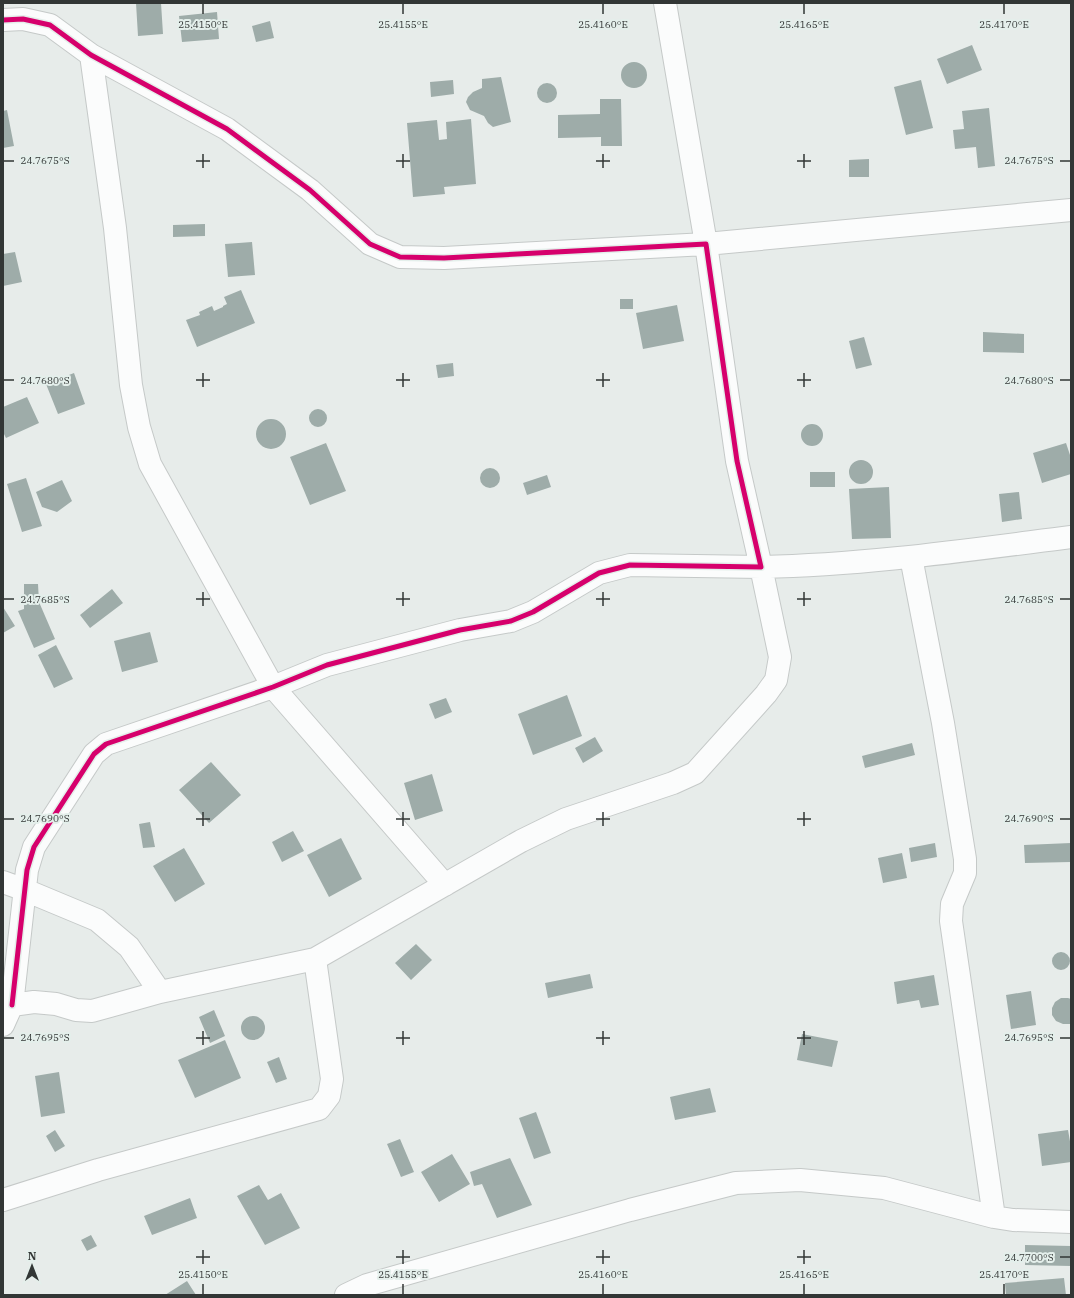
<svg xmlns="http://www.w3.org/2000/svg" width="1074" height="1298" viewBox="0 0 1074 1298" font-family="'IBM Plex Serif',serif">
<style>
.building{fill:#9eaca9}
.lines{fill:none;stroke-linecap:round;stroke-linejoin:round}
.street-casing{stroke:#c5c9c8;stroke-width:24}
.street{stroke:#fbfcfc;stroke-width:22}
.cycleway-casing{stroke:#e4efeb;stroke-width:8}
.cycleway{stroke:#d6006c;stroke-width:5}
.ticks{fill:none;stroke:#323635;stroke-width:1.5}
.ticks-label{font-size:10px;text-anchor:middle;fill:#323635;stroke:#e4efeb;stroke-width:4;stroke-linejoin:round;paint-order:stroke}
</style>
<rect width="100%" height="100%" fill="#e7ecea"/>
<path class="building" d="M136 3H161L163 34 138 36Z
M217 12 219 39 182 42 179 16Z
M270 21 274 38 256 42 252 26Z
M972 45 982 70 947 84 937 59Z
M621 75a13 13 0 1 1 26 0a13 13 0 1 1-26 0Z
M501 77 511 122 493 127 488 123 484 116 470 110 466 102 468 97 473 92 482 88V79Z
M453 80 454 94 431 97 430 82Z
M921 80 933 128 906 135 894 87Z
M537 93a10 10 0 1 1 20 0a10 10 0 1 1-20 0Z
M600 99H621L622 146H601V137L558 138V115L600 114Z
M989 108 995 166 978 168 976 147 955 149 953 130 964 129 962 111Z
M7 110 14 146 3 148V111Z
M471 119 476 184 444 187 445 194 413 197 407 123 437 120 439 140 447 139 446 122Z
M869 159V177H849V160Z
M205 224V236L173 237V225Z
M252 242 255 275 228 277 225 244Z
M15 252 22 282 3 286V254Z
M241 290 255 323 197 347 186 320 200 315 199 312 212 306 214 311 223 307V306L227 304 224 297Z
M620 299H633V309H620Z
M677 305 684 341 643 349 636 313Z
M983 332 1024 334V353L983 352Z
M864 337 872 365 856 369 849 341Z
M453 363 454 376 438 378 436 365Z
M74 373 85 404 58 414 46 384Z
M27 397 39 423 6 438 3 432V407Z
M309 418a9 9 0 1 1 18 0a9 9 0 1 1-18 0Z
M256 434a15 15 0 1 1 30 0a15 15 0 1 1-30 0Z
M801 435a11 11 0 1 1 22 0a11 11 0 1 1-22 0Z
M326 443 346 491 310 505 290 457Z
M1066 443 1071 458V474L1042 483 1033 453Z
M849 472a12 12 0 1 1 24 0a12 12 0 1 1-24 0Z
M480 478a10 10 0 1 1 20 0a10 10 0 1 1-20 0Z
M810 472H835V487H810Z
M547 475 551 487 527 495 523 483Z
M26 478 42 526 22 532 7 484Z
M62 480 72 501 57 512 42 507 36 492Z
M889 487 891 538 852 539 849 489Z
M1019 492 1022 519 1002 522 999 494Z
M24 584H38L39 602 55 639 34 648 18 611 24 609Z
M112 589 123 603 90 628 80 615Z
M3 607 15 626 3 633Z
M150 632 158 662 122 672 114 641Z
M56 645 73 679 54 688 38 655Z
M567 695 582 736 533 755 518 714Z
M446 698 452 712 435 719 429 704Z
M595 737 603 751 583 763 575 748Z
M912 743 915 755 865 768 862 756Z
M211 762 241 795 209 823 179 790Z
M432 774 443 811 415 820 404 783Z
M150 822 155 847 143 848 139 824Z
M293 831 304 851 282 862 272 842Z
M341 838 362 879 329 897 307 855Z
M935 843 937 857 911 862 909 848Z
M1071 843V862L1025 863 1024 845Z
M184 848 205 884 175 902 153 866Z
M902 853 907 878 883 883 878 858Z
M416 944 432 960 411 980 395 963Z
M1052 961a9 9 0 1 1 18 0a9 9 0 1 1-18 0Z
M590 974 593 988 548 998 545 983Z
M934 975 939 1005 921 1008 919 1000 897 1004 894 982Z
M1031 991 1036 1025 1011 1029 1006 995Z
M1061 998H1068L1071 999V1023L1070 1024H1063L1056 1021 1052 1015V1008L1055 1002Z
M214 1010 225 1036 210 1043 199 1017Z
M241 1028a12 12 0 1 1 24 0a12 12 0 1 1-24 0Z
M802 1034 838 1041 832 1067 797 1060Z
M225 1040 241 1078 195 1098 178 1060Z
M279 1057 287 1079 276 1083 267 1062Z
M59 1072 65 1113 41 1117 35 1076Z
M710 1088 716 1112 675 1120 670 1097Z
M536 1112 551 1153 534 1159 519 1118Z
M55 1130 65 1146 55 1152 46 1136Z
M1068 1130 1071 1147V1162L1042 1166 1038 1134Z
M400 1139 414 1172 401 1177 387 1144Z
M452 1154 470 1184 439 1202 421 1172Z
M510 1158 532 1205 497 1218 482 1184 474 1186 470 1172Z
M259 1185 268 1200 281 1193 300 1228 265 1245 237 1196Z
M190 1198 197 1218 152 1235 144 1216Z
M91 1235 97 1246 87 1251 81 1240Z
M1025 1245 1071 1246V1266L1025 1265Z
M1064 1278 1066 1295H1006L1005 1283Z
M187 1281 196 1295H165Z"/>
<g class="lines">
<g class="street-casing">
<path id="street" d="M665 3 706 244 1071 210
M3 20 23 19 50 25 91 55 227 129 310 190 370 244 400 257 444 258 706 244 737 461 761 567 630 565 599 573 533 612 511 621 460 630 327 665 273 687 106 744 94 754 34 847 27 870 12 1005
M91 55 115 228 131 385 139 427 150 464 273 687 445 885
M911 557 943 723 965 859V873L952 904 951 921 994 1217
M3 882 25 890 97 920 129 947 160 992
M3 1025 12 1005 34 1002 56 1004 76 1010 92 1011 160 992 315 959 521 841 566 819 673 783 695 773 766 694 776 680 780 657 761 567C865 565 968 550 1071 537
M3 1200 98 1170 319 1109 329 1096 332 1079 315 959
M346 1295 367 1285 630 1210 736 1183 800 1180 884 1188 994 1217 1013 1220 1071 1222"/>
</g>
<use href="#street" class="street"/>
<g class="cycleway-casing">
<path id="cycleway" d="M3 20 23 19 50 25 91 55 227 129 310 190 370 244 400 257 444 258 706 244 737 461 761 567 630 565 599 573 533 612 511 621 460 630 327 665 273 687 106 744 94 754 34 847 27 870 12 1005"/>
</g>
<use href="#cycleway" class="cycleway"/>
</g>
<path class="ticks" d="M203 4V14M403 4V14M603 4V14M804 4V14M1004 4V14M203 154V168M403 154V168M603 154V168M804 154V168M4 161H14M196 161H210M396 161H410M596 161H610M797 161H811M1060 161H1070M203 373V387M403 373V387M603 373V387M804 373V387M4 380H14M196 380H210M396 380H410M596 380H610M797 380H811M1060 380H1070M203 592V606M403 592V606M603 592V606M804 592V606M4 599H14M196 599H210M396 599H410M596 599H610M797 599H811M1060 599H1070M203 812V826M403 812V826M603 812V826M804 812V826M4 819H14M196 819H210M396 819H410M596 819H610M797 819H811M1060 819H1070M203 1031V1045M403 1031V1045M603 1031V1045M804 1031V1045M4 1038H14M196 1038H210M396 1038H410M596 1038H610M797 1038H811M1060 1038H1070M203 1250V1264M403 1250V1264M603 1250V1264M804 1250V1264M196 1257H210M396 1257H410M596 1257H610M797 1257H811M1060 1257H1070M203 1284V1294M403 1284V1294M603 1284V1294M804 1284V1294M1004 1284V1294"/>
<g class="ticks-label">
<text x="203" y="28">25.4150°E</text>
<text x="403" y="28">25.4155°E</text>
<text x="603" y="28">25.4160°E</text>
<text x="804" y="28">25.4165°E</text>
<text x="1004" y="28">25.4170°E</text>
<text x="45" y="164">24.7675°S</text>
<text x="1029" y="164">24.7675°S</text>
<text x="45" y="384">24.7680°S</text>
<text x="1029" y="384">24.7680°S</text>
<text x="45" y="603">24.7685°S</text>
<text x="1029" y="603">24.7685°S</text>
<text x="45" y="822">24.7690°S</text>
<text x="1029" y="822">24.7690°S</text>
<text x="45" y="1041">24.7695°S</text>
<text x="1029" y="1041">24.7695°S</text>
<text x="1029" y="1261">24.7700°S</text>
<text x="203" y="1278">25.4150°E</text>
<text x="403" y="1278">25.4155°E</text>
<text x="603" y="1278">25.4160°E</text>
<text x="804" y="1278">25.4165°E</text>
<text x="1004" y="1278">25.4170°E</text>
</g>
<rect width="1074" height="1298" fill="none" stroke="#323635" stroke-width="8"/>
<g transform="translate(32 1266)" stroke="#e4efeb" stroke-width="3" paint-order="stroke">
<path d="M0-3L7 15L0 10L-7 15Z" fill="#323635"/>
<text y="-6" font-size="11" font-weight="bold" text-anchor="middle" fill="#323635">N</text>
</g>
</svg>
